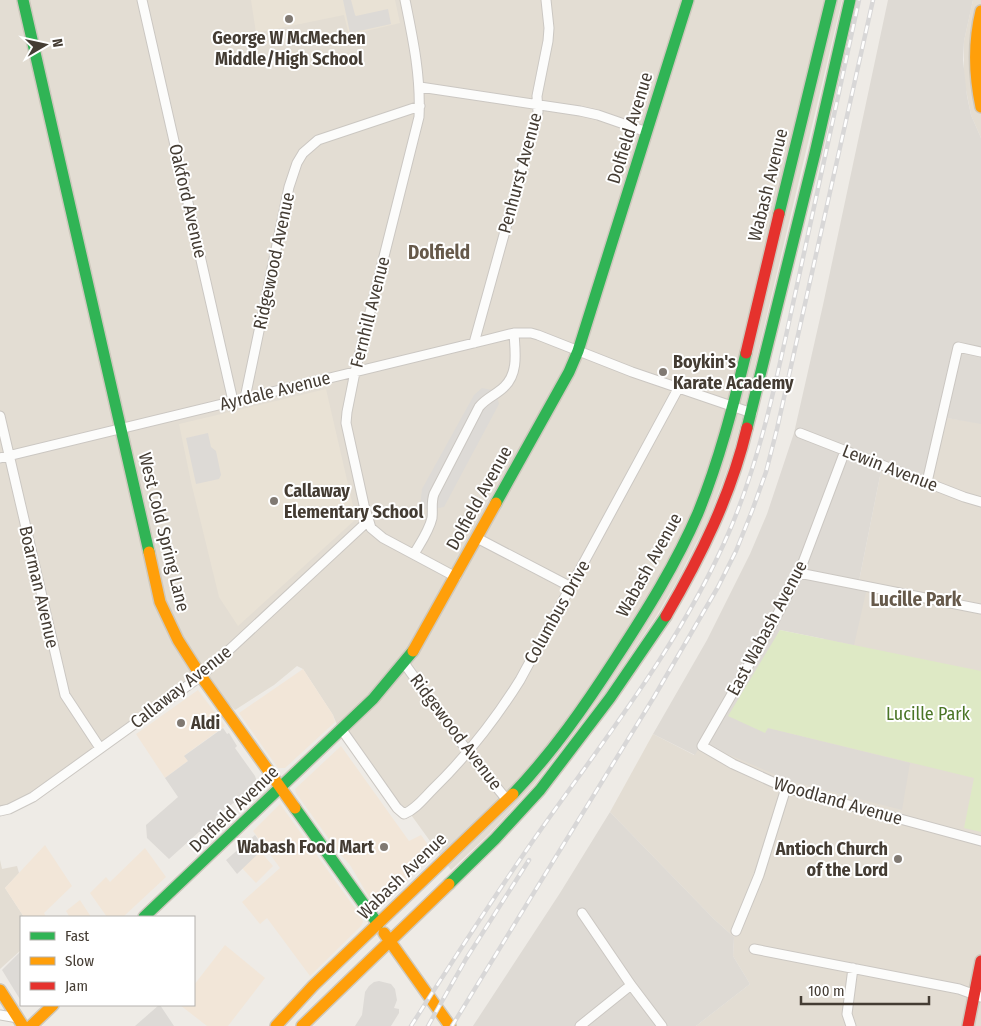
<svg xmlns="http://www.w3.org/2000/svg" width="981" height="1026" viewBox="0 0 981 1026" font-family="'Fira Sans Condensed',sans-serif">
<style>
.residential{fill:#e3ddd3}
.commercial{fill:#f2e6d8}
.industrial{fill:#dedad4}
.education{fill:#e9e2d5}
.green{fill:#dee9c5}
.parking{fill:#dddad6}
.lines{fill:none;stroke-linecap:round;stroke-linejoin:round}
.street-casing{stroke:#cbc7c2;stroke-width:11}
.fast-casing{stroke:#cec8bd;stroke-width:14}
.slow-casing{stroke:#cec8bd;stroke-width:14}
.jam-casing{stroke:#cec8bd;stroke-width:14}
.street{stroke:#fcfcfb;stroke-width:9}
.fast{stroke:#30b455;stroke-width:11}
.slow{stroke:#ff9f0a;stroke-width:11}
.jam{stroke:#e5322d;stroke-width:11}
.rail-casing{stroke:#d8d7d7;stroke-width:4.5}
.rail{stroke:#fff;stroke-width:2.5;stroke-dasharray:8;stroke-linecap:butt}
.poi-dot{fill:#807972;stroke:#fff;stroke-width:2}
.labels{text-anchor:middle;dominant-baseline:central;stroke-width:4;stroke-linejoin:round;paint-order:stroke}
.poi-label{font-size:18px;font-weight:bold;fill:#443c33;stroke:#fff;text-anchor:start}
.street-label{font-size:18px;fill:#443c33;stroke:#fff}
.park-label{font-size:18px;fill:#4a7526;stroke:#fff}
.neighbourhood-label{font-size:19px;font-weight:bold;fill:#66594a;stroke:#fff}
</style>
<rect width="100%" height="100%" fill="#eeebe6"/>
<path class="residential" d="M0 0H842L744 411 731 459 709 518 677 581 657 615 604 694 534 785 489 834 451 870 409 812 404 813 340 732 333 715 303 669 297 666 274 685 235 710 200 676 29 799 0 811Z
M973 0H981V138L971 115 964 80V41Z
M941 417 980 423 981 422V1026H696L750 984 733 956 734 937 714 919 610 812 653 734 694 755 701 743 768 728 858 586 882 466Z
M0 860 2 869 17 866 19 873 5 888 24 917H21V950L0 969Z"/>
<path class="commercial" d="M303 669 333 715 335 722 285 768H278L239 713Z
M198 690 225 726 185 755 188 761 165 778 136 734Z
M341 746 409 841 421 835 434 853 389 896 369 897 350 865 339 853 296 793 295 789Z
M280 804 362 918 363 922 361 926 310 976 267 918 260 924 242 902 280 868 253 831Z
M45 845 72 886 44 913 46 917H24L5 888Z
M145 848 166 877 123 917H107L90 893 106 877 110 882Z
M260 851 273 866 256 883 242 868Z
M80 900 91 917H68L69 916 66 911Z
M225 945 265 978 228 1026H207L180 1005H194V985Z"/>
<path class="industrial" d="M888 0H973L964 41 963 60 967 96 971 115 981 138V424L941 417 927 482 882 466 858 586 867 588 854 645 780 630 775 640 768 728 910 763 902 810 790 781 702 743 695 755 653 734 707 640 750 554 767 514 794 433 823 305Z
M610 812 714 919 734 937 733 956 750 984 696 1026H473L560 893Z"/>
<path class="education" d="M251 0H395L400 23 349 35 344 15 256 33Z
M326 389 356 519 238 626 219 597 191 482 179 424Z"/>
<path class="green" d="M780 630 981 671V832L964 828 974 778 768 728 765 733 728 716Z"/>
<path class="parking" d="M343 0H351L355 15 356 16 388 9 391 24 350 33Z
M500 384 508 388 497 397 499 404 444 507 428 510 420 507 422 489 474 395 482 388 492 390Z
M208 433 211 447 216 451 221 475 219 479 196 484 186 438Z
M223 728 227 734 229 733 237 746 235 748 255 776 257 782 255 787 216 816 215 822 220 829 210 839 204 831 199 832 169 859 147 838 146 825 178 797 165 778 188 761 184 756Z
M255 835 264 848 237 874 226 860Z
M21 951V1001L2 970Z
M379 981 391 984 395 989 397 1000 394 1008 399 1009V1013L391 1026H355L362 1015 365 992 369 986 374 982Z
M160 1005 174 1026H135L159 1005Z"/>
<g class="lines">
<g class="street-casing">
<path id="street" d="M142 0 233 401
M405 0C413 39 421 77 419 117L355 372 347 412 346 423 364 505 371 528 383 538 456 577
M420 87 580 111 598 115 647 132
M474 343 538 112 537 96 548 41 549 28 546 0
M245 398 289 187 297 163 303 153 318 140 420 106
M0 416 65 695 100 748
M800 433 964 497 981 502
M845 451 799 573 773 623 702 746 733 764 786 788 981 841
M0 458 474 343 514 333H531L538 335 632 372 752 413
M927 482 958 347 981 352
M477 538 571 587
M414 554C421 542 429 531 432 518 433 510 431 502 434 494L479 407C486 398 496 395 504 387 519 373 515 351 514 333
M799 573 981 609
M404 663 468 752 507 800
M342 730 397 808 404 814C416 809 424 798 433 789 467 756 495 720 520 680L679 387
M0 811 9 809 33 797 201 676 368 521
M582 913 631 985 662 1026
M736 931 759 875 786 788
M754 949 959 989 981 997
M0 1015 18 1018
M580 1026 631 985
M851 1026 847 1014 853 968"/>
</g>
<g class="fast-casing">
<path id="fast" d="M23 0 149 552
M779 214 831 0
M747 428 815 153 850 0
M496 503 569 372 578 351 688 0
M513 794C553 752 585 706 616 658 646 612 676 564 698 513 719 461 733 407 746 353
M295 808 378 924
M449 884 495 839 540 790 610 698 666 616
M144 917 373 699 413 651"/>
</g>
<g class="slow-casing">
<path id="slow" d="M981 11C973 44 974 74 981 107
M149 552 160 602 178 640 201 676 295 808
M413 651 496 503
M384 933 450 1026
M0 990 23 1026
M31 1026 53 1005
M276 1026 313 986 513 794
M302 1026 449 884"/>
</g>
<g class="jam-casing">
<path id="jam" d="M746 353 779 214
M666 616C701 556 731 495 747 428
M968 1026 981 961"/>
</g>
<use href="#street" class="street"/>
<use href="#fast" class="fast"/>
<use href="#slow" class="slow"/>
<use href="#jam" class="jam"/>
<g class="rail-casing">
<path id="rail" d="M411 1026C450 965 489 904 530 845 601 743 680 646 729 532 762 455 778 372 796 290 817 193 838 97 859 0
M428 1026 466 959 529 860
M452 1026 654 697 718 587 736 551 752 511 766 472 777 429 873 0"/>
</g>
<use href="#rail" class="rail"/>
</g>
<g class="poi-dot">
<circle cx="289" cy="19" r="5"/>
<circle cx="663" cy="372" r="5"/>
<circle cx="274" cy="501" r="5"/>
<circle cx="181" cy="723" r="5"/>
<circle cx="384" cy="847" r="5"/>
<circle cx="898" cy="859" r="5"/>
</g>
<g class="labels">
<g class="poi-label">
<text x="289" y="38" text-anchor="middle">George W McMechen<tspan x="289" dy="21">Middle/High School</tspan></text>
<text x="673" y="362">Boykin's<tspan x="673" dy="21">Karate Academy</tspan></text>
<text x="284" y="491">Callaway<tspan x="284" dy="21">Elementary School</tspan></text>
<text x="191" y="723">Aldi</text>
<text x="374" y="847" text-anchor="end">Wabash Food Mart</text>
<text x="888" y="849" text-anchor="end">Antioch Church<tspan x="888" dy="21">of the Lord</tspan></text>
</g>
<g class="street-label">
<text transform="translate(630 128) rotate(-73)">Dolfield Avenue</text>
<text transform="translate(520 173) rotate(-75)">Penhurst Avenue</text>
<text transform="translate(768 185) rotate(-76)">Wabash Avenue</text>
<text transform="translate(188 201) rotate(77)">Oakford Avenue</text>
<text transform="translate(274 261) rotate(-78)">Ridgewood Avenue</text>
<text transform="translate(370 312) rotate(-76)">Fernhill Avenue</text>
<text transform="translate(275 391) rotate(-14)">Ayrdale Avenue</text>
<text transform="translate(890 468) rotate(21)">Lewin Avenue</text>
<text transform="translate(479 498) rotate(-61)">Dolfield Avenue</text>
<text transform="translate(164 532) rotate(76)">West Cold Spring Lane</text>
<text transform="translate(649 565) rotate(-61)">Wabash Avenue</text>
<text transform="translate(39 587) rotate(77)">Boarman Avenue</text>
<text transform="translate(557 612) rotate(-61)">Columbus Drive</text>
<text transform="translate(767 628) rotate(-62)">East Wabash Avenue</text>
<text transform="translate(181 687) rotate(-38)">Callaway Avenue</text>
<text transform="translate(456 732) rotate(53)">Ridgewood Avenue</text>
<text transform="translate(838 801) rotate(16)">Woodland Avenue</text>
<text transform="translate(234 809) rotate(-44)">Dolfield Avenue</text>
<text transform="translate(402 876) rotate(-44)">Wabash Avenue</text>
</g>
<g class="park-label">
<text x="928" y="714">Lucille Park</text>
</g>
<g class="neighbourhood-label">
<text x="439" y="252">Dolfield</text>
<text x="916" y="599">Lucille Park</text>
</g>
</g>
<rect x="20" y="916" width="175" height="90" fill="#ffffff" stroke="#b4b1ad"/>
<rect x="30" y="932" width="25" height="8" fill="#30b455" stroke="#b4b1ad"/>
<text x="65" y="941" font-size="15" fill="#443c33">Fast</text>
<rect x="30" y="957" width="25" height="8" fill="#ff9f0a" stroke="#b4b1ad"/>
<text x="65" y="966" font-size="15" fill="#443c33">Slow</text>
<rect x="30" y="982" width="25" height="8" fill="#e5322d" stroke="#b4b1ad"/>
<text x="65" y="991" font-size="15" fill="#443c33">Jam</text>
<g transform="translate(45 45) rotate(81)" stroke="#ffffff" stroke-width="4" paint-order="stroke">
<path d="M0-4L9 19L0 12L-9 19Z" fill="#443c33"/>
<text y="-8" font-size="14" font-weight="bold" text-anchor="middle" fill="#443c33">N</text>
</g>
<path d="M801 996v8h128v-8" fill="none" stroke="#443c33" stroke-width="2.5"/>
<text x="808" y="996" font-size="15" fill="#443c33" stroke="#ffffff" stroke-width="4" paint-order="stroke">100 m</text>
</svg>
